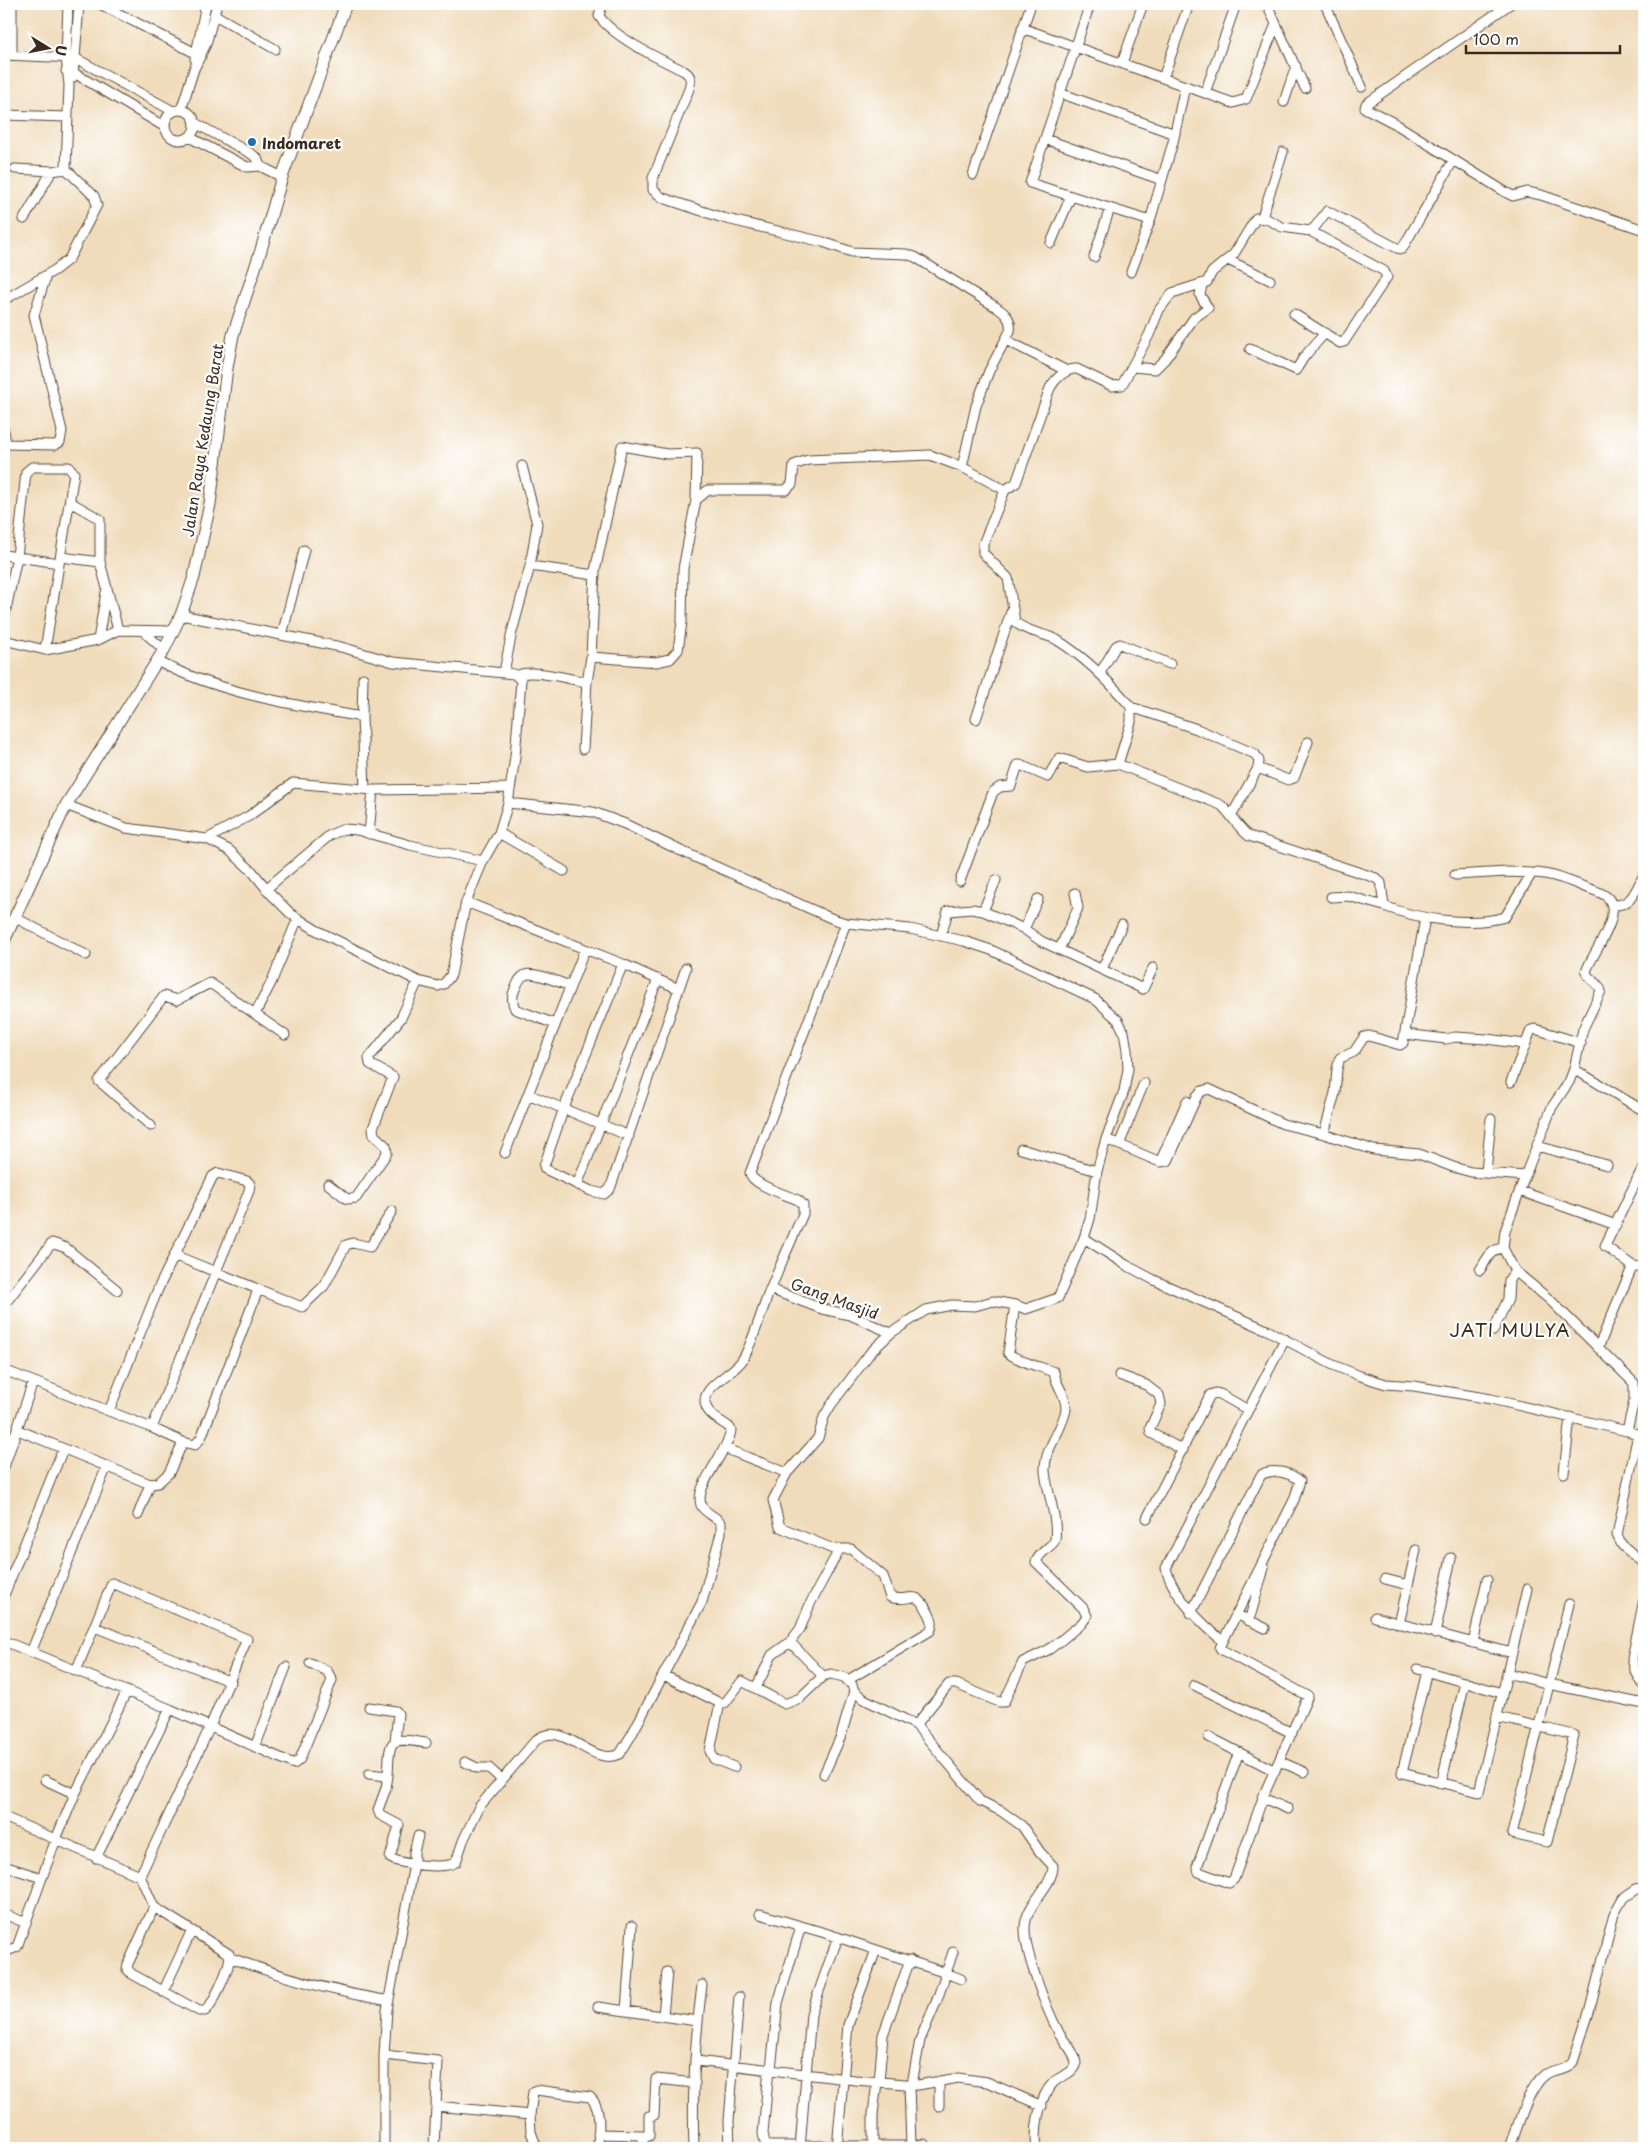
<svg xmlns="http://www.w3.org/2000/svg" width="1648" height="2152" viewBox="0 0 1648 2152" font-family="'Playpen Sans',sans-serif">
<style>
.lines{fill:none;stroke-linecap:round;stroke-linejoin:round}
.minor-casing{stroke:#564536;stroke-width:11}
.tertiary-casing{stroke:#564536;stroke-width:13}
.minor{stroke:#fff;stroke-width:9}
.tertiary{stroke:#fff;stroke-width:11}
.poi-dot{fill:#1f6fb2;stroke:#fff;stroke-width:2}
.labels{text-anchor:middle;dominant-baseline:central;stroke-width:4.5;stroke-linejoin:round;paint-order:stroke}
.poi-label{font-size:15px;font-weight:bold;fill:#3b2a1e;stroke:#fff;text-anchor:start}
.street-label{font-size:15px;fill:#3b2a1e;stroke:#fff}
.quarter-label{font-size:18px;letter-spacing:1px;fill:#3b2a1e;stroke:#fff}
</style>
<rect width="100%" height="100%" fill="#fff"/>
<filter id="ink" filterUnits="userSpaceOnUse"><feTurbulence type="fractalNoise" baseFrequency=".02" numOctaves="2"/><feDisplacementMap in="SourceGraphic" scale="10" xChannelSelector="R" yChannelSelector="G"/><feConvolveMatrix kernelMatrix="1 2 1 2 8 2 1 2 1" color-interpolation-filters="sRGB"/></filter>
<filter id="wash" filterUnits="userSpaceOnUse"><feTurbulence type="fractalNoise" baseFrequency=".0096" numOctaves="4" result="noise"/><feDisplacementMap in="SourceGraphic" scale="20" xChannelSelector="R" yChannelSelector="G"/><feGaussianBlur stdDeviation="1.12" result="paint"/><feColorMatrix in="noise" values="0 0 0 0 0 0 0 0 0 0 0 0 0 0 0 0 0 1.4 0 .05"/><feComposite in="paint" operator="in"/></filter>
<g filter="url(#wash)">
<rect width="100%" height="100%" fill="#f0dcbb"/>
</g>
<g filter="url(#ink)">
<g class="lines">
<g class="minor-casing">
<path id="minor" d="M100 4 201 56
M602 4 599 16C614 38 660 59 684 71 692 76 691 81 689 89L653 178V190L663 198 723 218 823 242 852 252 906 254 915 257 996 307C1005 313 1012 319 1010 331L989 371 976 406 962 467 1005 490 983 544V553L1008 578 1015 622C1026 632 1044 633 1057 640 1086 658 1109 681 1131 707V722L1118 764 1221 805C1232 815 1238 828 1249 836L1376 878 1381 883 1384 906C1417 919 1470 927 1505 917L1532 873C1551 873 1570 881 1587 888 1594 890 1603 893 1608 898 1624 916 1591 954 1586 972 1588 980 1599 982 1601 991L1583 1029 1574 1069 1569 1082 1552 1107 1525 1176 1505 1231 1503 1248 1515 1271 1550 1300 1634 1383V1401L1627 1431 1644 1436
M1090 4 1030 183 1150 221 1173 142 1185 86
M1267 4 1276 24
M1325 4 1362 87
M1510 4 1366 104 1365 108 1394 123 1507 193 1513 196 1527 192 1541 195 1644 230
M215 15 275 49
M1022 28 1233 103 1246 99 1276 24 1305 88
M4 55 75 58 173 111
M12 55V4
M195 59 206 4
M1122 63 1143 4
M66 71 74 73 165 127
M72 78 75 58 79 4
M1163 78 1189 4
M1060 93 1175 134
M1205 93 1236 4
M1284 102 1296 66
M181 110 194 69 206 44 217 4
M165 125a15 15 0 1 1 30 0a15 15 0 1 1-30 0Z
M4 115 67 117
M195 123 250 153 257 158 260 166 282 177
M189 137 247 167 260 166
M1045 139 1162 180
M66 169 69 85 66 57 68 4
M973 175 1031 4
M1262 217 1283 152
M24 219 52 171
M1051 243 1071 196
M1094 257 1110 208
M1228 260 1270 280
M1131 272 1150 221
M4 300 55 270 69 259 97 205 94 196 66 169 52 171 15 169
M1294 314 1340 343 1344 342 1387 277 1384 271 1310 231
M1006 340 1067 371
M1250 349 1296 370 1304 357 1325 333
M1132 367 1155 369 1165 359 1194 318 1208 308 1200 295 1202 285
M4 431 6 444
M4 444 55 445 60 442 62 431 34 315 46 276
M1005 490 1016 483 1050 388C1055 379 1066 368 1077 369L1112 386 1122 385 1149 335 1159 310 1172 293 1207 282 1212 272 1234 254 1256 218 1267 219 1282 227 1310 231 1315 227 1327 211 1397 248 1402 249 1453 161
M696 500 708 490H786L792 484 794 465 808 460 930 455 962 467
M70 502 100 519V562L118 630
M4 555 59 563
M61 557 100 562
M530 566 595 575
M181 615 341 647 393 662 514 674 521 680 515 757 508 803
M4 619 17 557 26 472 32 467H69L74 473 45 650
M143 631 164 650
M282 635 304 550
M4 640 45 650 98 640 118 630 174 631
M98 640 106 592
M157 661C219 693 294 705 362 717
M504 672 512 632 530 566 537 524 522 466
M1100 673 1116 646 1120 644 1170 664
M517 676C528 667 572 680 587 682
M363 678 362 717 365 789
M1131 707 1197 729 1255 754 1259 761 1258 768
M976 719 1011 612
M583 749 587 682 591 657 595 571 622 446 667 454 697 453 696 500 683 569 682 622 678 650 670 659 656 662 591 657
M66 805 126 828 207 839 229 850 252 871 270 893 291 914 316 930 418 981 438 986 444 984 451 975 466 902 483 861 499 833 508 803 593 812 625 824 679 850 833 919 846 923 750 1173C752 1185 787 1195 798 1200L803 1205V1214C791 1241 779 1268 768 1295 760 1316 754 1339 743 1359 735 1373 706 1384 705 1400 704 1413 721 1421 729 1427L731 1430C729 1451 694 1485 701 1505 704 1513 716 1516 721 1523V1533L702 1602 632 1734 620 1754C591 1768 564 1718 536 1740L479 1807 463 1841 456 1862C446 1870 400 1864 390 1858L399 1825 380 1815 378 1810 386 1788 388 1776 369 1774
M1232 815 1258 768 1288 780 1294 778 1308 742
M499 833 564 871
M369 834 373 790
M207 839 249 816 293 783 373 790 510 788
M1455 875 1507 872 1532 873
M960 881 993 792 1000 787 1011 786 1018 765H1020L1048 777 1059 758 1088 767 1118 764
M266 889 330 835 344 829 357 830 410 845 483 861
M1331 897 1348 896 1384 906
M466 902 623 964 679 989
M1612 905C1633 906 1635 890 1644 875
M983 911 996 880
M14 917 86 955
M846 923 910 929 964 941 991 950 1095 999 1118 1020 1124 1032 1127 1050 1128 1069 1124 1091 1106 1139 1097 1171 1090 1219 1084 1238 1058 1298 1026 1309 1015 1305 993 1301 975 1306 952 1305 926 1310 891 1333 870 1353 831 1405 824 1417 818 1438 787 1473 773 1500 780 1527 833 1549H851L883 1576 890 1597C910 1604 914 1586 928 1612 932 1619 934 1624 930 1631L848 1680
M1024 929 1038 899
M941 936 948 911 972 909 983 911 1024 929 1041 941 1143 989 1153 968
M1059 950 1078 908 1075 893
M623 964 564 1108 544 1166 545 1169 591 1191 604 1194 610 1189 686 968
M1102 969 1122 925
M255 1014 271 983 298 918
M555 1024 515 1009C511 1001 512 994 516 987 518 982 520 977 525 975 533 971 561 983 570 986
M1405 1034 1446 1039 1455 1037 1487 1039 1524 1044
M1644 1049V1050
M1574 1069 1644 1111
M1511 1082 1531 1030 1535 1029 1581 1043
M528 1094 629 1136
M151 1126 99 1081 164 996 177 1000 210 983 285 1035
M1324 1134 1335 1093 1337 1069 1340 1058 1354 1052 1364 1037 1369 1036 1400 1045 1403 1043 1425 918
M1106 1139 1160 1162 1168 1161 1197 1096 1202 1091 1209 1089 1283 1124 1324 1134 1374 1150 1419 1154 1453 1167 1471 1172 1525 1176
M1119 1145 1144 1083
M1537 1146 1607 1165
M1021 1149 1097 1171
M505 1153 585 949
M1160 1162 1187 1101
M1486 1172 1491 1119
M328 1184 347 1199 356 1198 387 1153 386 1146 374 1135 373 1128 393 1077 370 1064 369 1058 401 1018 418 981
M577 1185 658 979
M1520 1191 1616 1225
M1084 1238 1126 1265 1154 1280 1267 1330 1333 1365 1360 1376 1386 1384 1414 1386 1491 1399 1627 1431
M174 1255 302 1307 324 1286 346 1245 353 1243 370 1247 392 1211
M1634 1267 1605 1246 1644 1165
M1480 1270C1486 1261 1490 1249 1503 1248
M770 1289 822 1309 850 1315 891 1333
M4 1305 52 1243 66 1248 117 1290
M1493 1331 1508 1299 1509 1280 1515 1271
M1598 1348 1631 1270 1635 1266 1644 1269
M4 1370 152 1428 183 1442 195 1445 201 1438 258 1290
M1119 1375 1146 1385 1159 1395 1161 1404 1150 1428 1151 1433 1183 1450
M109 1411 158 1289 213 1176 218 1173 247 1181 250 1184 249 1191 152 1428
M18 1430 150 1484 158 1483 169 1473 183 1442
M1638 1434 1617 1535 1622 1545 1644 1564
M4 1435 15 1439
M724 1448 787 1473
M4 1467 33 1382
M1564 1473 1570 1417
M138 1515 150 1484
M1147 1518 1210 1395 1216 1393 1220 1394 1248 1410
M1385 1579 1408 1585
M4 1595 63 1449
M1644 1599 1632 1659 1635 1670 1644 1686
M1191 1613 1261 1475C1271 1468 1290 1472 1300 1481L1294 1500 1223 1641
M1236 1614 1265 1628
M1375 1617 1512 1653
M1249 1621 1264 1568
M1399 1624 1416 1550
M95 1627 231 1682
M1435 1634 1451 1558
M4 1641 170 1709 294 1764 300 1759 332 1680 327 1671 310 1663
M790 1642 823 1676
M1473 1643 1487 1580
M31 1652 107 1466
M1418 1669 1502 1693
M76 1671 112 1583 247 1639 210 1727 140 1876
M1427 1671 1402 1773 1479 1792 1527 1589
M1507 1673 1549 1684 1644 1704
M663 1675 720 1703H725L742 1681 785 1704 800 1698 823 1676 831 1674 844 1677 852 1685 854 1691 864 1699 916 1725 980 1801 1001 1811 1022 1826 1040 1852 1053 1866C1053 1887 1025 1904 1025 1928 1025 1955 1046 2008 1059 2033 1065 2043 1075 2052 1076 2063 1072 2076 1060 2075 1053 2083 1039 2097 1034 2130 1037 2148
M1194 1685 1292 1733
M756 1688 772 1655 790 1642 800 1629 811 1602 839 1550
M720 1703 710 1751 714 1759 734 1767
M369 1707 396 1711 398 1714 395 1741
M1497 1717 1574 1735 1547 1842 1512 1834C1531 1758 1550 1681 1569 1604
M916 1725 949 1684H956L999 1702H1004L1023 1662 1048 1650 1059 1642 1082 1623 1087 1616 1083 1608 1036 1562C1039 1552 1054 1545 1055 1540 1058 1517 1047 1493 1045 1471 1044 1448 1063 1430 1066 1409 1067 1396 1055 1384 1054 1372 1041 1367 1017 1361 1008 1353L1015 1305
M1209 1737 1275 1771
M255 1747 286 1667
M1239 1752 1197 1867 1199 1872 1229 1883 1234 1879 1265 1792 1308 1696 1222 1650 1220 1648 1223 1641C1203 1625 1172 1595 1166 1568L1285 1339
M1279 1761 1304 1772
M465 1762 477 1768H489L502 1780
M824 1774 841 1736 854 1691
M388 1776C390 1738 387 1737 426 1743
M45 1780 75 1794
M1441 1784 1465 1682
M1263 1798 1288 1809
M4 1817 140 1876 154 1907 229 1954C233 1963 213 2004 205 2011H199L132 1974 127 1969 128 1964 154 1907
M96 1858 170 1709
M4 1866 42 1878
M4 1914 26 1923
M760 1914 825 1933 946 1973 961 1979
M4 1952 17 1947 56 1839 75 1794 127 1691
M231 1958C282 1977 335 1992 389 2001
M163 1992 191 1932
M598 2007 697 2021
M626 2011 632 1926
M663 2016 667 1972
M384 2055 438 2061 436 2106 530 2115 531 2132 537 2148
M696 2061 855 2080 918 2085 958 2078 987 2082 1042 2106
M771 2069 778 2003 801 1926
M939 2081V2106
M879 2082 883 2035 910 1960
M909 2084 911 2146
M912 2084 920 2040 937 2000 953 1952
M530 2115 533 2092 536 2090 590 2097C603 2109 598 2132 598 2148
M598 2134 643 2135V2148
M643 2138 649 2136V2116L654 2115 656 2079 695 2083
M766 2146H911L924 2144
M384 2148V2055L387 2010 414 1864V1852L418 1836
M434 2148 436 2106
M694 2148C692 2094 695 2039 702 1985
M730 2148 729 2121 739 1997
M766 2148 763 2133 769 2069
M800 2148 811 2014 838 1937
M837 2148 848 2025 876 1950
M873 2148V2114L877 2082
M1510 2148C1517 2128 1528 2088 1545 2075 1554 2068 1567 2070 1573 2062L1590 2009 1614 1914 1623 1898 1636 1889 1644 1887"/>
</g>
<g class="tertiary-casing">
<path id="tertiary" d="M4 941 66 805 164 650 181 615 194 577 210 504 227 368 233 335 261 250 282 177 346 4"/>
</g>
<use href="#minor" class="minor"/>
<use href="#tertiary" class="tertiary"/>
</g>
</g>
<circle class="poi-dot" cx="252" cy="142" r="5"/>
<g class="labels">
<g class="poi-label">
<text x="262" y="142">Indomaret</text>
</g>
<g class="street-label">
<text transform="translate(202 440) rotate(-81)">Jalan Raya Kedaung Barat</text>
<text transform="translate(835 1298) rotate(20)">Gang Masjid</text>
</g>
<g class="quarter-label">
<text x="1510" y="1329">JATI MULYA</text>
</g>
</g>
<rect width="1648" height="2152" fill="none" stroke="#fff" stroke-width="20"/>
<g transform="translate(48 48) rotate(100)" stroke="#ffffff" stroke-width="4" paint-order="stroke">
<path d="M0-4L9 19L0 12L-9 19Z" fill="#3b2a1e"/>
<text y="-8" font-size="14" font-weight="bold" text-anchor="middle" fill="#3b2a1e">U</text>
</g>
<path d="M1466 45v8h154v-8" fill="none" stroke="#3b2a1e" stroke-width="2.5"/>
<text x="1473" y="45" font-size="15" fill="#3b2a1e" stroke="#ffffff" stroke-width="4" paint-order="stroke">100 m</text>
</svg>
